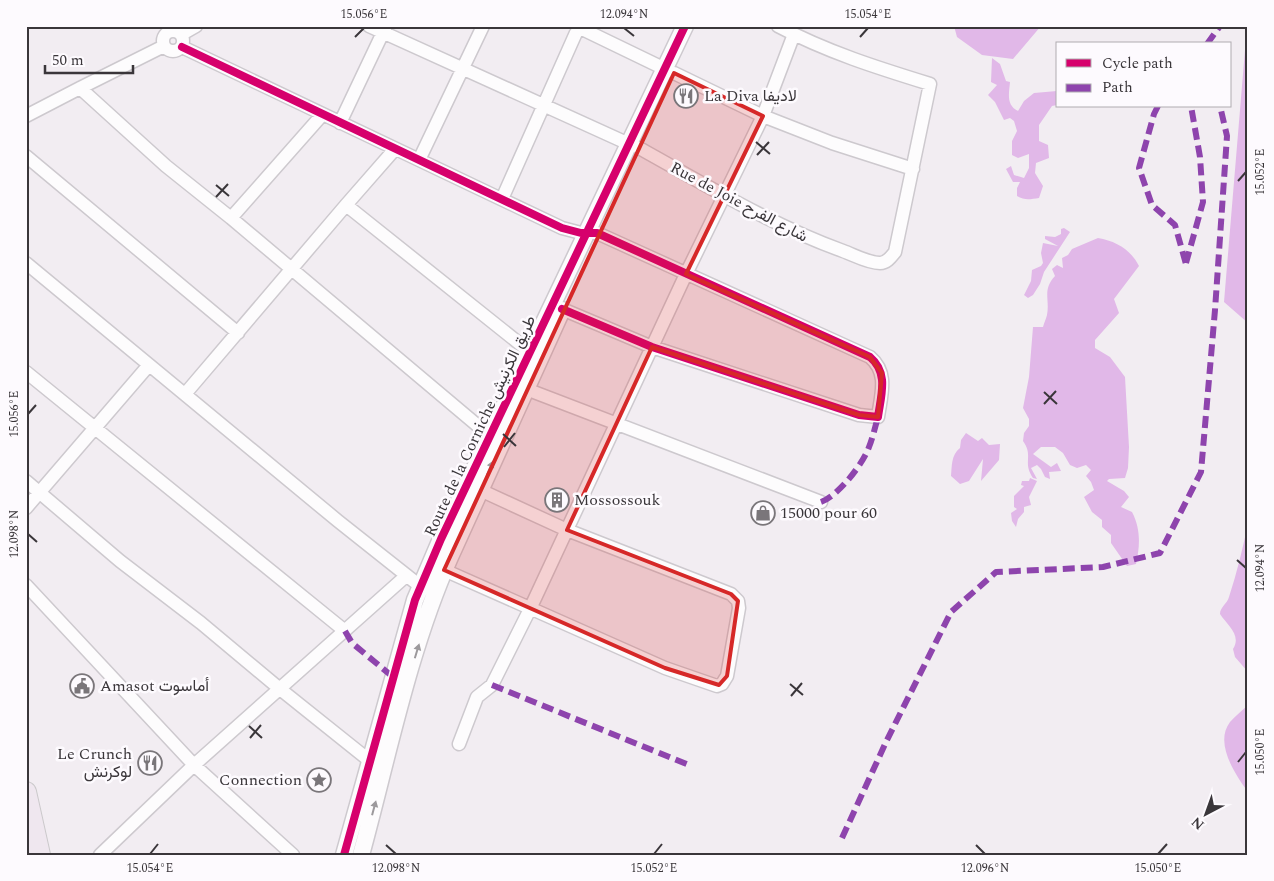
<svg xmlns="http://www.w3.org/2000/svg" width="1274" height="881" viewBox="0 0 1274 881" font-family="Spectral,Vazirmatn,serif">
<style>
.water{fill:#e1b8e8}
.lines{fill:none;stroke-linecap:round;stroke-linejoin:round}
.minor-casing{stroke:#cdc9ce;stroke-width:15}
.tertiary-casing{stroke:#cdc9ce;stroke-width:19}
.primary-casing{stroke:#cbc9cb;stroke-width:22}
.minor{stroke:#fdfcfd;stroke-width:12}
.tertiary{stroke:#fdfcfd;stroke-width:16}
.primary{stroke:#efe7ef;stroke-width:20}
.quiet{stroke:#8e44ad;stroke-width:6;stroke-dasharray:12 6;stroke-linecap:butt}
.cycleway-casing{stroke:#fdfafe;stroke-width:11}
.cycleway{stroke:#d6006c;stroke-width:8}
.oneway{fill:#9c999c}
.marked{fill:#d62828;fill-opacity:0.2;stroke:#d62828;stroke-width:4;stroke-linejoin:round}
.ticks{fill:none;stroke:#3a363a;stroke-width:2}
.labels{text-anchor:middle;dominant-baseline:central;stroke-width:5;stroke-linejoin:round;paint-order:stroke}
.poi-label{font-size:16px;fill:#3a363a;stroke:#fdfafe;text-anchor:start}
.street-label{font-size:16px;fill:#3a363a;stroke:#fdfafe}
.neatline{fill:none;stroke:#3a363a;stroke-width:2}
.ticks-label{font-size:12px;text-anchor:middle;fill:#3a363a}
</style>
<rect width="100%" height="100%" fill="#f2edf2"/>
<path class="water" d="M954 26H1041L1013 59 982 55 957 37Z
M1247 26H1248V323L1224 302Z
M992 58 1000 64 1006 81 1010 82C1009 94 1006 105 1018 111L1024 101 1034 93 1057 91V105L1052 106 1039 125V141L1048 145 1049 158 1036 163 1035 173 1043 186 1039 198C1031 199 1025 201 1017 196V188L1020 182H1013L1006 169 1011 166 1014 175 1024 178 1029 168V154L1018 158 1012 155V141L1017 131 1014 121 1010 118 1004 120 995 102 988 95 997 85 991 82Z
M1064 228 1070 232 1044 272 1040 284 1033 295 1028 298 1024 295 1031 281 1032 270 1041 266 1043 263 1041 253 1043 243 1058 246 1045 239V236L1055 237 1061 234V229Z
M1098 238C1116 241 1131 250 1139 266L1114 299 1119 313 1095 340V348L1110 357 1125 377 1129 447 1128 468 1125 478 1109 479 1107 481 1124 491 1129 497 1121 507 1132 512C1141 529 1140 546 1136 564L1127 566 1111 543V535L1102 527V520L1092 512 1084 497 1094 490 1091 482 1086 476 1091 470 1086 465 1077 468 1070 465 1063 453 1055 447H1041L1033 454 1051 467 1057 463 1061 471 1049 472 1050 479 1045 477 1041 469 1037 465 1031 468 1037 479 1033 478C1022 462 1034 456 1023 441L1024 433 1029 426V419L1023 408 1029 377 1033 327H1043C1044 323 1046 319 1047 315 1050 299 1042 290 1055 276L1052 269 1057 265 1063 268 1062 258 1068 255 1072 249Z
M966 433 978 441 982 438 989 445 1000 444 999 460 981 481 983 459 969 481 960 484 951 476C952 466 951 455 960 448L961 440Z
M1030 478 1037 481 1029 497 1031 505 1024 507V512L1018 519 1016 527 1012 521 1011 513 1017 509 1014 507V496L1024 486 1021 485 1022 481H1029Z
M1248 523V672L1235 657 1233 649C1242 635 1227 625 1220 614 1220 607 1227 604 1229 597 1237 572 1243 548 1248 523Z
M1248 705V792C1235 774 1214 743 1230 722 1235 716 1242 711 1248 705Z"/>
<g class="lines">
<g class="minor-casing">
<path id="minor" d="M369 26 629 144
M576 26 665 69
M163 41a10 10 0 1 1 20 0a10 10 0 1 1-20 0Z
M182 34 196 26
M182 47 562 228 581 233H597L870 357C889 373 881 395 878 417L859 415 652 347 562 309
M674 73 763 116 832 143 913 169
M80 88 166 166 231 218 490 436
M26 116 80 88 164 46
M340 123 386 26
M639 148C706 185 771 225 843 251 854 255 868 263 880 263 887 263 891 257 895 252L930 84C878 68 827 52 778 26
M26 156 238 333
M419 160 483 26
M502 199 579 26
M346 205 530 352
M231 218 322 115
M26 263 338 521 420 586
M26 372 345 631
M526 389 821 502
M185 394 346 205 395 149
M26 481 120 561 201 623 280 689 370 761
M26 508 149 365
M444 570 665 668 717 686 722 684 727 676 739 608 738 601 731 594 567 530 480 490
M26 585 194 765 293 855
M459 744 477 697 492 685 530 609 686 274 763 116 794 34
M100 855 194 765 406 576"/>
</g>
<g class="tertiary-casing">
<path id="tertiary" d="M344 855 415 600 441 539 685 26
M361 855C388 756 408 652 450 557L562 310"/>
</g>
<g class="primary-casing">
<path id="primary" d="M26 792 40 855"/>
</g>
<use href="#minor" class="minor"/>
<use href="#tertiary" class="tertiary"/>
<use href="#primary" class="primary"/>
<path class="quiet" d="M1207 44 1220 26
M1158 106 1154 114 1139 168 1152 205 1175 225 1186 264
M1186 263 1203 202 1200 157 1191 106
M821 502C838 496 863 464 869 447 873 437 875 427 878 417
M345 631 352 643 393 677
M492 685 689 765
M842 838 886 742 951 612 996 572 1103 567 1160 553 1201 472 1215 310 1227 136 1220 106"/>
<g class="cycleway-casing">
<path id="cycleway" d="M182 47 562 228 581 233H597L870 357C889 373 881 395 878 417L859 415 652 347 562 309
M344 855 415 600 441 539 685 26"/>
</g>
<use href="#cycleway" class="cycleway"/>
</g>
<defs><path id="oneway-solid" d="M-6-.8H1V-3.2L6.5 0L1 3.2V.8H-6Z" transform="scale(1.25)"/></defs>
<g class="oneway">
<use href="#oneway-solid" transform="translate(490 468) rotate(-66)"/>
<use href="#oneway-solid" transform="translate(417 651) rotate(-73)"/>
<use href="#oneway-solid" transform="translate(374 808) rotate(-75)"/>
</g>
<path class="marked" d="M674 73 763 116 686 274 870 357 882 373 878 417 859 415 652 347 567 530 731 594 738 601 727 676 719 685 665 668 444 570Z"/>
<path class="ticks" d="M624 28 634 36M355 37 364 28M860 37 868 28M756 142 770 154M757 155 769 142M1238 181 1246 172M216 185 229 196M216 197 228 184M1044 392 1057 404M1044 404 1056 391M28 414 36 405M503 434 516 446M504 447 515 433M28 534 37 542M1237 560 1246 568M790 684 803 695M791 696 802 683M249 726 262 738M250 738 261 725M1238 762 1246 752M386 845 396 854M976 845 985 854M150 854 158 844M654 854 662 844M1158 854 1167 844"/>
<defs>
<g id="restaurant-ring" transform="scale(1.25)"><circle r="9.5" fill="#fdfafe" stroke="#7a767a" stroke-width="1.5"/><path d="M-5-6h1v4h1v-4h1v4h1v-4h1v5L-1.5 .5V6h-2V.5L-5-1ZM5-6V6H3V1.5H1.5Q1.5-4 5-6Z" fill="#7a767a"/></g>
<g id="building-ring" transform="scale(1.25)"><circle r="9.5" fill="#fdfafe" stroke="#7a767a" stroke-width="1.5"/><path d="M-4-6H4V6H1V3H-1V6H-4ZM-2.5-4.3h1.7v1.8h-1.7ZM.8-4.3h1.7v1.8H.8ZM-2.5-1h1.7V.8h-1.7ZM.8-1h1.7V.8H.8Z" fill="#7a767a"/></g>
<g id="shop-ring" transform="scale(1.25)"><circle r="9.5" fill="#fdfafe" stroke="#7a767a" stroke-width="1.5"/><path d="M-5-2.5h2.3a2.7 3.5 0 0 1 5.4 0H5L5.5 6h-11ZM-1.5-2.5h3a1.5 2.3 0 0 0-3 0Z" fill="#7a767a"/></g>
<g id="civic-ring" transform="scale(1.25)"><circle r="9.5" fill="#fdfafe" stroke="#7a767a" stroke-width="1.5"/><path d="M-.6-6.5H3V-4.5H.6V-3L4-1V1h2V6H-6V1h2V-1L-.6-3ZM-1.2 2.5V6h2.4V2.5Z" fill="#7a767a"/></g>
<g id="sight-ring" transform="scale(1.25)"><circle r="9.5" fill="#fdfafe" stroke="#7a767a" stroke-width="1.5"/><path d="M0-6L1.8-2.2L6-1.7L2.9 1.2L3.7 5.4L0 3.3L-3.7 5.4L-2.9 1.2L-6-1.7L-1.8-2.2Z" fill="#7a767a"/></g>
</defs>
<g fill-rule="evenodd">
<use href="#restaurant-ring" x="686" y="96"/>
<use href="#building-ring" x="557" y="500"/>
<use href="#shop-ring" x="763" y="513"/>
<use href="#civic-ring" x="82" y="686"/>
<use href="#restaurant-ring" x="150" y="763"/>
<use href="#sight-ring" x="319" y="780"/>
</g>
<g class="labels">
<g class="poi-label">
<text x="704" y="96">La Diva لاديفا</text>
<text x="574" y="500">Mossossouk</text>
<text x="780" y="513">15000 pour 60</text>
<text x="100" y="686">Amasot أماسوت</text>
<text x="132" y="754" text-anchor="end">Le Crunch<tspan x="132" dy="18">لوكرنش</tspan></text>
<text x="302" y="780" text-anchor="end">Connection</text>
</g>
<g class="street-label">
<text transform="translate(739 202) rotate(28)">Rue de Joie شارع الفرح</text>
<text transform="translate(480 426) rotate(-65)">Route de la Corniche طريق الكرنيش</text>
</g>
</g>
<rect width="1274" height="881" fill="none" stroke="#fdfafe" stroke-width="55"/>
<rect x="1056" y="42" width="175" height="65" fill="#fdfafe" stroke="#afacb0"/>
<rect x="1066" y="59" width="25" height="8" fill="#d6006c" stroke="#afacb0"/>
<text x="1102" y="68" font-size="15" fill="#3a363a">Cycle path</text>
<rect x="1066" y="84" width="25" height="8" fill="#8e44ad" stroke="#afacb0"/>
<text x="1102" y="92" font-size="15" fill="#3a363a">Path</text>
<g transform="translate(1206 814) rotate(221)" stroke="#fdfafe" stroke-width="4" paint-order="stroke">
<path d="M0-4L9 19L0 12L-9 19Z" fill="#3a363a"/>
<text y="-8" font-size="14" font-weight="bold" text-anchor="middle" fill="#3a363a">N</text>
</g>
<path d="M45 65v8h88v-8" fill="none" stroke="#3a363a" stroke-width="2.5"/>
<text x="52" y="65" font-size="15" fill="#3a363a" stroke="#fdfafe" stroke-width="4" paint-order="stroke">50 m</text>
<rect x="28" y="28" width="1218" height="826" class="neatline"/>
<g class="ticks-label">
<text x="364" y="18">15.056°E</text>
<text x="624" y="18">12.094°N</text>
<text x="868" y="18">15.054°E</text>
<text transform="translate(1260 172) rotate(-90)" y="4">15.052°E</text>
<text transform="translate(14 414) rotate(-90)" y="4">15.056°E</text>
<text transform="translate(14 534) rotate(-90)" y="4">12.098°N</text>
<text transform="translate(1260 568) rotate(-90)" y="4">12.094°N</text>
<text transform="translate(1260 752) rotate(-90)" y="4">15.050°E</text>
<text x="150" y="872">15.054°E</text>
<text x="396" y="872">12.098°N</text>
<text x="654" y="872">15.052°E</text>
<text x="985" y="872">12.096°N</text>
<text x="1158" y="872">15.050°E</text>
</g>
</svg>
